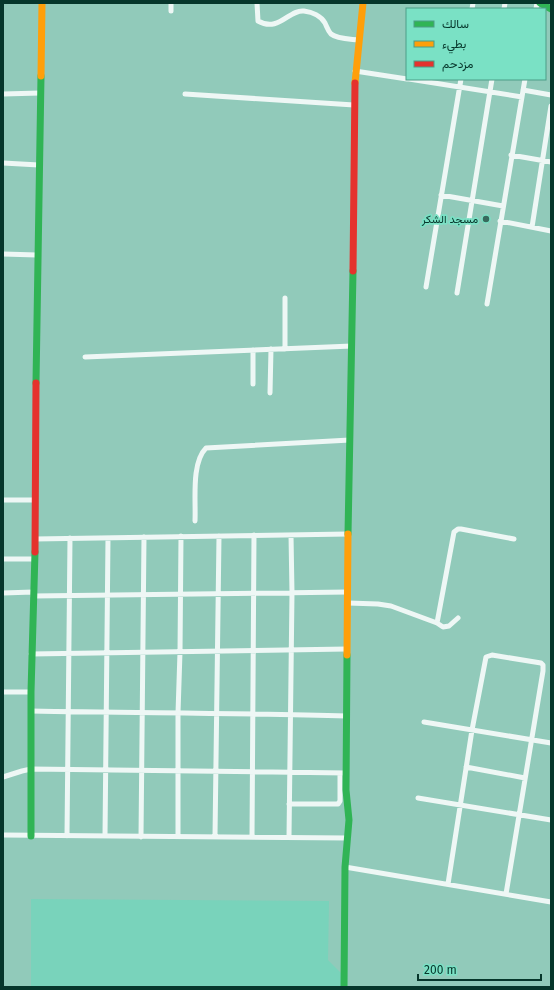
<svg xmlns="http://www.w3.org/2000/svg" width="554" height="990" viewBox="0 0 554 990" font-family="'Fira Sans',Vazirmatn,sans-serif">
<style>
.built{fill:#79d3bb}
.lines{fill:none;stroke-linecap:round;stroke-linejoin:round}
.street{stroke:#eef7f5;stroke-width:5}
.fast{stroke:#30b455;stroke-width:7}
.slow{stroke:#ff9f0a;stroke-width:7}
.jam{stroke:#e5322d;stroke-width:7}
.poi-dot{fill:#376a5d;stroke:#7ae1c5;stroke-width:1.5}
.labels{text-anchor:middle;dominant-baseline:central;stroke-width:3.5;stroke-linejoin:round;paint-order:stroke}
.poi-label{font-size:11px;fill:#06362b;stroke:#7ae1c5;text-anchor:end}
</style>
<rect width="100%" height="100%" fill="#91caba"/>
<path class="built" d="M31 899 329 901 328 960 342 974 341 987H31Z"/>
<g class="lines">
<path class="street" d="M257 3 258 21C279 33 289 9 304 11 312 12 321 16 325 23 327 27 328 31 331 34 337 39 350 39 358 40
M472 9 473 3
M504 9 505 3
M536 9 537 3
M171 11V3
M355 71 407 79
M409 79 522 97
M523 90 551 95
M3 94 40 93
M185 94 354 105
M511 155 551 162
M3 163 39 165
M441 195 503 206
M500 221 551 231
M532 227 551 106
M3 254 37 255
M426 287 461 79
M457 293 492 79
M285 298V349
M487 304 525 79
M85 357 352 346
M253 384V350
M270 393 271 349
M3 500H34
M195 521C196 501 191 463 206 448L350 440
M35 539 348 534
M3 559H34
M3 593 33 592
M33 596 348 592
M348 603 378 604 391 606 437 623 443 627 449 626 458 618
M437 623 454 532 458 529H461L514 539
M31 654 347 649
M3 692H31
M31 711C136 713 241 713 347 716
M424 722 551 743
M466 767 525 778
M3 777 22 771 31 769 346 773
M418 798 551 820
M289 804H338L340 801V773
M3 835 348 838
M67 836 70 538
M105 836 108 538
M178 836V713L180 652 181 536
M215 836 219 536
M141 837 144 537
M252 837 254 535
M289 837 292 593 291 535
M345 867 551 902
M448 884 472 730 486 657 492 655 541 663 543 665V671L506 894"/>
<path class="fast" d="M540 3 551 9
M36 383 41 76
M348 534 353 271
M31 836V692L35 552
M344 987 345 867 349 820 346 790 347 655"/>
<path class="slow" d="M41 76 42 3
M355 83 363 3
M347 655 348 534"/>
<path class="jam" d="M353 271 355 83
M35 552 36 383"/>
</g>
<circle class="poi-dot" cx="486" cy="219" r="4"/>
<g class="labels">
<g class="poi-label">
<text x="478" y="219">مسجد الشكر</text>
</g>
</g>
<rect width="554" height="990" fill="none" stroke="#06362b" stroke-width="8"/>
<rect x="406" y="8" width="140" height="72" fill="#7ae1c5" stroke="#4c9d87"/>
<rect x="414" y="21" width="20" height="6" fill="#30b455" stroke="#4c9d87"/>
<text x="442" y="28" font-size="12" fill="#06362b">سالك</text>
<rect x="414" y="41" width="20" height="6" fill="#ff9f0a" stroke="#4c9d87"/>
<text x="442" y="48" font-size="12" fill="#06362b">بطيء</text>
<rect x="414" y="61" width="20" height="6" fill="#e5322d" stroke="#4c9d87"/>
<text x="442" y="68" font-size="12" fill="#06362b">مزدحم</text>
<path d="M418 974v6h123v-6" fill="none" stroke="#06362b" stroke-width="2"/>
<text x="424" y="974" font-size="12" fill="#06362b" stroke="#7ae1c5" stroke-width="3" paint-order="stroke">200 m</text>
</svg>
